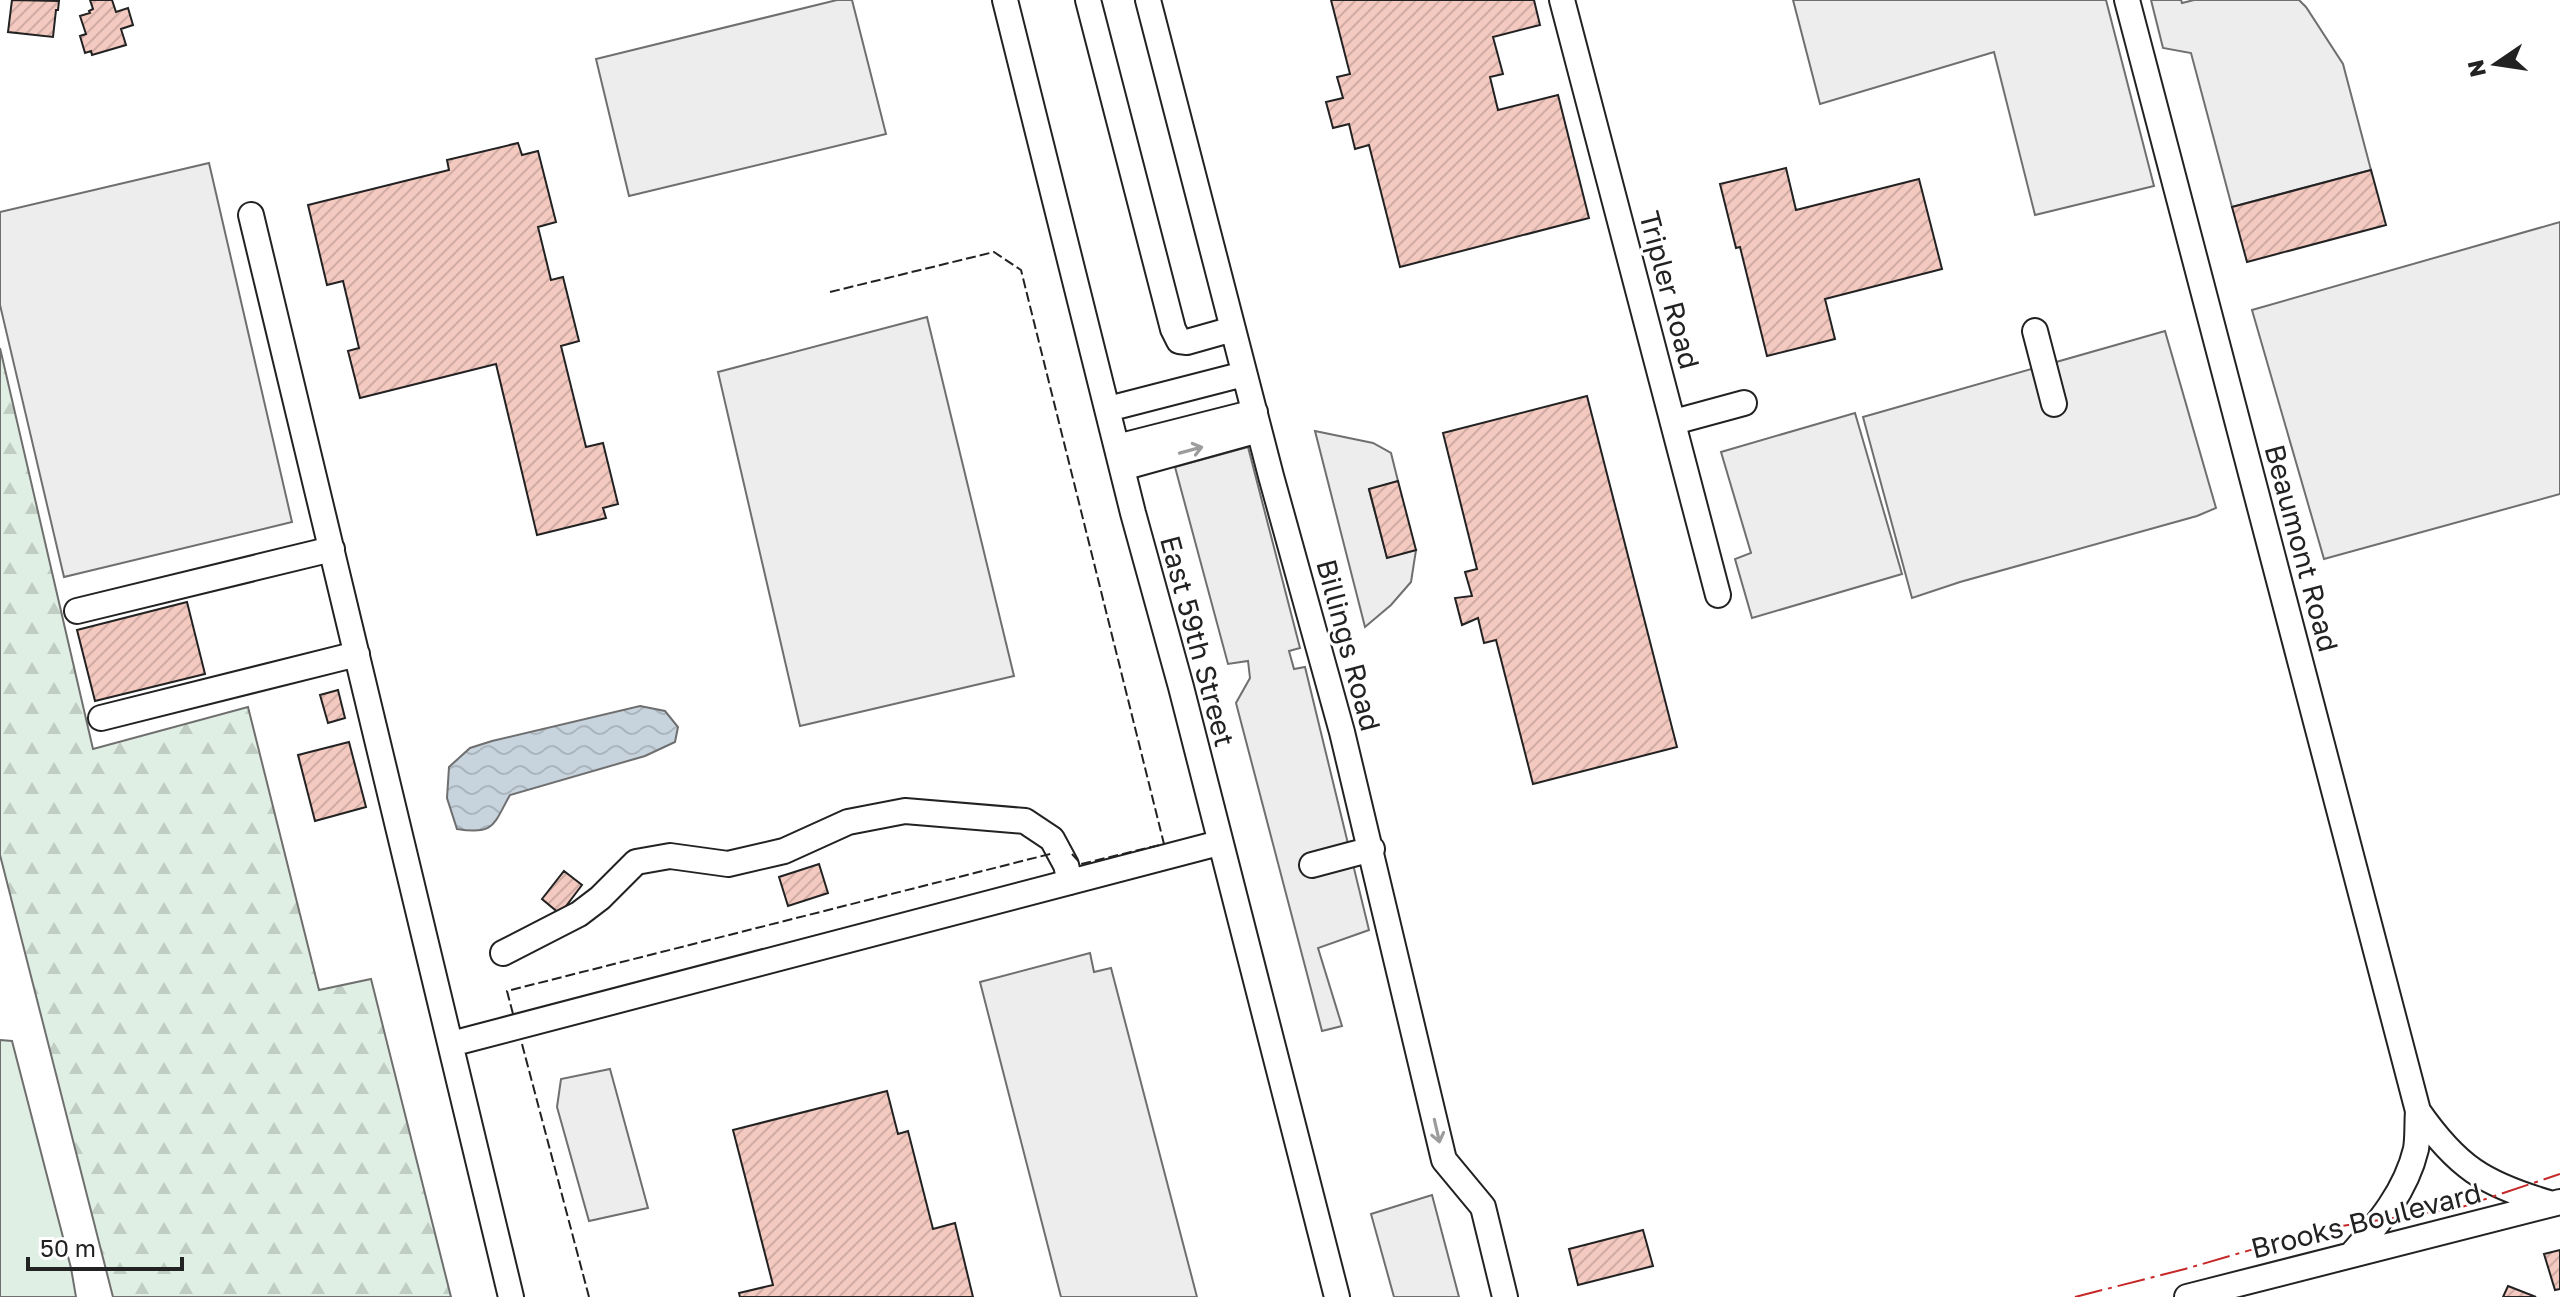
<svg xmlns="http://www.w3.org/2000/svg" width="2560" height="1297" viewBox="0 0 2560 1297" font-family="'Golos Text',sans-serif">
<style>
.forest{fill:url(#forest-firs);stroke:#6f6f6f;stroke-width:2}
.garden{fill:#e0efe3;stroke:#6f6f6f;stroke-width:2}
.parking{fill:#ededed;stroke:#6f6f6f;stroke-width:2}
.water{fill:url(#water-waves);stroke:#6f6f6f;stroke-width:2}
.building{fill:url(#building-hatch);stroke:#222;stroke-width:2}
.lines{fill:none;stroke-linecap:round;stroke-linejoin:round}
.minor-casing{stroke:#222;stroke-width:28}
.minor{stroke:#fff;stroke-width:24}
.fence{stroke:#222;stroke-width:2;stroke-dasharray:10 4;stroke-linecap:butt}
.power{stroke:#c62828;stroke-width:2;stroke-dasharray:28 6 4 6;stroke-linecap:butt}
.oneway{stroke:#9c9c9c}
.labels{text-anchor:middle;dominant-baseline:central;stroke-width:6;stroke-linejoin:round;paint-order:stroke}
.street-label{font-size:28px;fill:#222;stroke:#fff}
</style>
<defs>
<pattern id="forest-firs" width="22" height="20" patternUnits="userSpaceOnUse" patternTransform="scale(2)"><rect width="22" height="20" fill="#e0efe3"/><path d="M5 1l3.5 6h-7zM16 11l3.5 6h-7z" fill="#c0cdc2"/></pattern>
<pattern id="water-waves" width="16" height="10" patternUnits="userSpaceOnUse" patternTransform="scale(2)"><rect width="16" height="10" fill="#c7d3dd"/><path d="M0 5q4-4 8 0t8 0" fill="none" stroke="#abb5bd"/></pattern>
<pattern id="building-hatch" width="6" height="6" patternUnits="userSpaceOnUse" patternTransform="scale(2)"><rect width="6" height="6" fill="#f3c9c0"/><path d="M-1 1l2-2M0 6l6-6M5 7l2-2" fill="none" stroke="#d0aca5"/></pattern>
</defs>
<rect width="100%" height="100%" fill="#fff"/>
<path class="forest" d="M0 348 93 749 248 707 319 990 371 979 451 1297H113L0 855Z"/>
<path class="garden" d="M0 1040 12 1041 71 1268 76 1297H0Z"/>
<path class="parking" d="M837 0H852L886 134 629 196 596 59Z
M1793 0H2106L2154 186 2035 215 1994 52 1820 104Z
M2151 0H2181L2182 3 2194 0H2299L2306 7 2343 64 2371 170 2232 207 2191 53 2163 48Z
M209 163 292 522 64 577 0 305V212Z
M2560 222V494L2324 559 2252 310Z
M927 317 1014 676 800 726 718 372Z
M2165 331 2216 508 2197 516 1960 582 1912 598 1863 417Z
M1855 413 1902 574 1752 618 1735 559 1751 553 1721 452Z
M1315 431 1373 443 1391 453 1398 481 1369 490 1387 557 1416 550 1411 582 1391 605 1365 627Z
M1248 447 1300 648 1289 651 1294 669 1305 667 1369 930 1318 948 1342 1026 1322 1031 1236 703 1250 678 1248 661 1228 664 1175 467Z
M1090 953 1094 972 1111 968 1197 1297H1061L980 982Z
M610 1069 648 1208 589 1221 557 1107 561 1079Z
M1432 1195 1459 1297H1394L1371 1214Z"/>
<path class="water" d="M640 706 665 711 678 727 675 742 645 756 510 795C493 825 495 835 457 829L447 798 449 767 470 748 492 741Z"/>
<path class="building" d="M12 0 59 1 58 10H56L53 37 8 32Z
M90 0H112L116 12 128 8 133 25 121 29 126 45 92 55 91 51 85 53 80 36 86 34 80 16 90 13 89 11 93 9Z
M1331 0H1534L1540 25 1493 37 1503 74 1490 77 1498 110 1558 95 1589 218 1400 267 1369 145 1355 149 1349 124 1333 128 1326 102 1343 98 1337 77 1350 74Z
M518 143 522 155 538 151 556 222 538 227 551 280 563 277 579 341 561 346 586 447 603 443 618 504 603 508 606 518 537 535 496 364 360 398 348 351 359 348 343 281 327 285 308 205 449 170 447 160Z
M1786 168 1796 210 1919 179 1942 269 1825 299 1835 339 1767 356 1740 247 1736 248 1720 184Z
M2371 170 2386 225 2247 262 2232 207Z
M1587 396 1677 747 1533 784 1496 640 1484 643 1478 618 1462 625 1455 598 1472 596 1465 572 1477 569 1443 433Z
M1398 481 1416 550 1387 558 1369 489Z
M187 602 205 674 95 701 77 630Z
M338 690 345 718 328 723 320 695Z
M349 742 366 807 315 821 298 755Z
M819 864 828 893 788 906 779 877Z
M564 871 582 885 560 914 542 899Z
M887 1091 898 1134 908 1131 933 1229 955 1223 973 1297H740L739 1293 773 1285 733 1130Z
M1643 1230 1653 1266 1578 1285 1569 1249Z
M2560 1250V1289L2555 1290 2544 1254Z
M2508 1286 2536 1297H2503Z"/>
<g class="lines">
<g class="minor-casing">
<path id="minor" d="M1005 0 1133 513 1181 687 1337 1297
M1088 0 1173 329 1179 341 1187 342 1233 329
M1148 0 1271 476 1342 732 1444 1160 1483 1207 1505 1297
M1562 0 1718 595
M2127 0 2418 1111C2417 1123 2418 1137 2416 1149 2406 1191 2379 1223 2351 1255
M251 215 511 1297
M2035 331 2054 404
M1108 409 1244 374
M1674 422 1744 403
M1117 447 1255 412
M1122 468 1259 430
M77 611 332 549
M101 718 357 654
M1312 865 1372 849
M503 953 579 914 600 898 636 862 670 856 728 864 784 851 848 822 905 811 1025 821 1052 839 1066 865 1070 882
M451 1044 1219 843
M2418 1111C2457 1167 2484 1184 2549 1203
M2187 1297 2560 1202"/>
</g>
<use href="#minor" class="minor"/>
<path class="fence" d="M830 292 994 252 1021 270 1164 844 1081 864 1072 854
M513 1014 507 991 1054 853
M522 1044 589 1297"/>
<path class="power" d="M2075 1297 2185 1269 2323 1229 2462 1207 2560 1174"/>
</g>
<defs><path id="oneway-shaft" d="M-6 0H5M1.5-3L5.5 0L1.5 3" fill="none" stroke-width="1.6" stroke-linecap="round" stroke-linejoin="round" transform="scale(2)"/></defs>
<g class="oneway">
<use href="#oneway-shaft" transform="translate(1191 450) rotate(-15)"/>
<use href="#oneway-shaft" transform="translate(1437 1131) rotate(77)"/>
</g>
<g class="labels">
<g class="street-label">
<text transform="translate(1670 290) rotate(75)">Tripler Road</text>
<text transform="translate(2302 548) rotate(75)">Beaumont Road</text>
<text transform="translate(1198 641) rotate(75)">East 59th Street</text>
<text transform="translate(1349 645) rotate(75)">Billings Road</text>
<text transform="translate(2366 1220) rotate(-14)">Brooks Boulevard</text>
</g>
</g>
<g transform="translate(2496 64) rotate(257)" stroke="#ffffff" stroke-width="6" paint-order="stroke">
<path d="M0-6L14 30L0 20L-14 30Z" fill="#222222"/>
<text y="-12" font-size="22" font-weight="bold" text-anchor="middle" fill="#222222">N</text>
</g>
<path d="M28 1257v12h154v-12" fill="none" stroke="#222222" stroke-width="4"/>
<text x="40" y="1257" font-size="24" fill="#222222" stroke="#ffffff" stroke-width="6" paint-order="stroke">50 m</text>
</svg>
